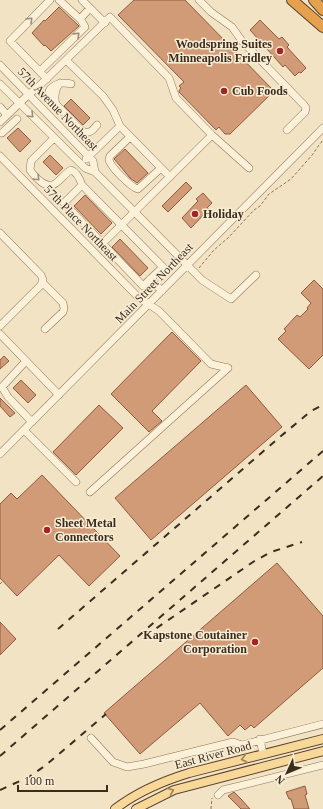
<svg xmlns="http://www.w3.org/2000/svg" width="323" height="809" viewBox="0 0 323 809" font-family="'Times New Roman',serif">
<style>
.building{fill:#d29b77;stroke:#8f5b3c}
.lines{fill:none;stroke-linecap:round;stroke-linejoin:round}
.minor-casing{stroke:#8e7459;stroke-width:8}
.major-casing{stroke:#5b422d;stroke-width:10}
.highway-casing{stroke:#5b422d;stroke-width:12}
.path{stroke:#8e7459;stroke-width:1;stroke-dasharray:3 2;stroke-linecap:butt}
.minor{stroke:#fbf0d8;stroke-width:7}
.major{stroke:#f7d899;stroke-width:8}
.highway{stroke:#e6a14f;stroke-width:10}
.rail{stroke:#3c2c1e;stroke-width:2;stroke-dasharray:7 7;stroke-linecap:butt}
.oneway{stroke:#9c8e7b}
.oneway2{stroke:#9a825c}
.poi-dot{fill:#a12427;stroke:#f8edd4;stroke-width:1.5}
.labels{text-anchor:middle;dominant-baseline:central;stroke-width:3;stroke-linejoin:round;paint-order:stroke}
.poi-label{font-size:12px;font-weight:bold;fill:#3c2c1e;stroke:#f8edd4;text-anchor:start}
.street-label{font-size:12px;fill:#3c2c1e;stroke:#f8edd4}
</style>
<rect width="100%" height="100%" fill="#f1e3c4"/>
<path class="building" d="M134 0H185L274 91 230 134H225L219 127 216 130 179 92V91L181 88 179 86 184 82 118 15Z
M59 7 79 26 51 51 45 45 44 46 32 33 44 20 45 21Z
M260 20 279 39 282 37 289 45 287 47 306 68 301 73 299 72 295 76 285 65 283 67 250 30Z
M71 99 90 118 83 125 64 106Z
M18 128 31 141 20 152 7 138Z
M125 149 148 173 137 183 130 178 115 160 114 159Z
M50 155 63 168 56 175 43 162Z
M186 182 192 188 168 212 162 206Z
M203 193 212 203 207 208 209 209 191 228 182 218 198 201 196 199Z
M85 195 112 223 101 234 74 206Z
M120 239 148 268 140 276 112 247Z
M314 280 323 289V355L309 369 278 339 286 331 284 329 297 315 300 317 308 309 307 308 311 303 301 293Z
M172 332 201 361 152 411 162 421 149 432 111 394Z
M4 356 9 361 0 369V360Z
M21 380 36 395 28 403 13 388Z
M246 385 282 427 151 540 115 498Z
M0 398 15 413 10 417 0 406Z
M99 405 123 428 76 475 53 452Z
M42 475 120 556 89 586 59 555 17 596 0 578V504L11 493 17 499Z
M277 563 323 616V668L254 728 251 725 245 730 240 725 228 736 200 703 140 754 104 713Z
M0 622 16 639 0 655Z
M305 786 307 794 305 795 309 809H294L291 799H289L286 792Z
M234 792 241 799 250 809H241L228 796Z"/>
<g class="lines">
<g class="minor-casing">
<path id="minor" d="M82 0 105 23
M199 0 211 12 232 27 242 41 304 105 306 108 305 112 287 130
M80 19 90 8
M66 60 103 96 113 110 120 126 170 177
M0 65 93 161 95 172
M40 71 85 27 81 20 59 0
M47 79 10 41 50 0
M0 84 85 168 95 172 202 280 231 299 256 275
M71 84C63 82 54 83 49 91V97L83 132C90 134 93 130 97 125
M56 105C54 98 55 88 60 83
M0 107 7 115
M0 122 29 94 38 87 110 17 169 78 176 98 212 135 249 168
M2 133 17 119
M130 137 110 156 109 159C109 166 132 188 138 189L161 168
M54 138 31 161 30 170C35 177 47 191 56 183 62 179 65 173 71 170 77 172 80 179 82 185
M0 156 139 298 159 311 211 364 228 368
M86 159 120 126
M82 185 163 267 143 286 64 203Z
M0 233 41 275 43 280 41 285 0 326
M103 243 212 135
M150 279 162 291
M42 282 63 303 64 309 63 312 45 329
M0 334 59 395
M26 361 2 387 8 397 32 422
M24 430 76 482
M0 454 323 128
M90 492 228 368
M91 738 113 762 127 767 144 764 233 742 242 745 323 724
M260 739 263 754
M218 795 223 790 323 765"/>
</g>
<g class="major-casing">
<path id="major" d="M115 809C137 792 163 781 189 773L323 739
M136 809 174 790 323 751"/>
</g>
<g class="highway-casing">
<path id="highway" d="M292 0 323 27
M314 0 323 10"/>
</g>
<path class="path" d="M199 268 214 250 229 237 254 210 260 206 269 194 291 179 313 154 319 145 323 140
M0 584 3 581
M211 809 212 798"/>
<use href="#minor" class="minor"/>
<use href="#major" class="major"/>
<use href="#highway" class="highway"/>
<path class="rail" d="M58 629 281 436 311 411 323 405
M145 636 253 562 271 552 302 542
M0 730 323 451
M0 756 323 476
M0 790 29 777 46 765 106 714"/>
</g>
<defs><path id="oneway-chevron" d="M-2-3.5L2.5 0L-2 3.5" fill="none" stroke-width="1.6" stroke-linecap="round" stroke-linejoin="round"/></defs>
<g class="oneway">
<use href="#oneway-chevron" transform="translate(30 20) rotate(-44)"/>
<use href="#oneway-chevron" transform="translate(77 35) rotate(-44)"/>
<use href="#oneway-chevron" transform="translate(31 115) rotate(45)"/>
<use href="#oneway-chevron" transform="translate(37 178) rotate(45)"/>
</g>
<g class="oneway2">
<use href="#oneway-chevron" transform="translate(244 759) rotate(166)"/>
<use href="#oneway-chevron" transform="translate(171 791) rotate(-22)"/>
</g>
<g class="poi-dot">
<circle cx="280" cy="51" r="4"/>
<circle cx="224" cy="91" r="4"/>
<circle cx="195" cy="214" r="4"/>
<circle cx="47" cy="530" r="4"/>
<circle cx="255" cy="642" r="4"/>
</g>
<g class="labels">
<g class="poi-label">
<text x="272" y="44" text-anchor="end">Woodspring Suites<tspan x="272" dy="14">Minneapolis Fridley</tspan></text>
<text x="232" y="91">Cub Foods</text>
<text x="203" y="214">Holiday</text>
<text x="55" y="523">Sheet Metal<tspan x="55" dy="14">Connectors</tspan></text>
<text x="247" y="635" text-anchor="end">Kapstone Coutainer<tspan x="247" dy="14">Corporation</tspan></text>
</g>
<g class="street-label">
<text transform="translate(58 109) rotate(46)">57th Avenue Northeast</text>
<text transform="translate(81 223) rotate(46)">57th Place Northeast</text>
<text transform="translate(154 283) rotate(-46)">Main Street Northeast</text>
<text transform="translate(213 755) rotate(-15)">East River Road</text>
</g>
</g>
<g transform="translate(287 773) rotate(226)" stroke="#f8edd4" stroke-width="3" paint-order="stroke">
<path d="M0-3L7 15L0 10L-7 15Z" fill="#3c2c1e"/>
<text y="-6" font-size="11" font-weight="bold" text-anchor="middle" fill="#3c2c1e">N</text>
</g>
<path d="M18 785v6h89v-6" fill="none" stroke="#3c2c1e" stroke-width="2"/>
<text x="24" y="785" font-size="12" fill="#3c2c1e" stroke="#f8edd4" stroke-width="3" paint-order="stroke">100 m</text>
</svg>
